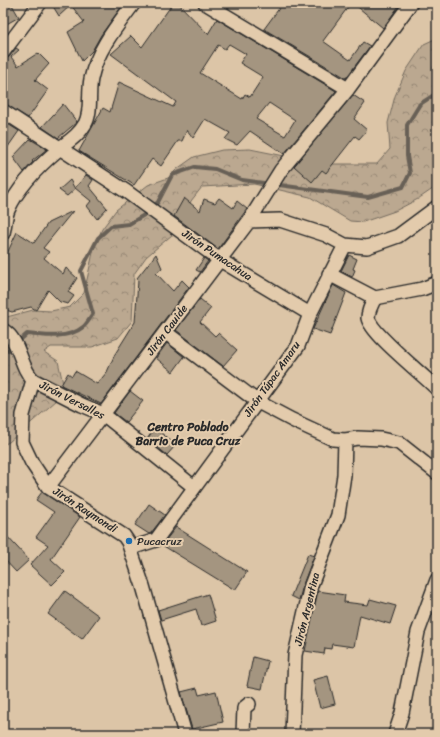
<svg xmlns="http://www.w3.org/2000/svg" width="440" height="737" viewBox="0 0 440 737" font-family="Sriracha,sans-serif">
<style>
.forest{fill:url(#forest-crowns);stroke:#736a5e}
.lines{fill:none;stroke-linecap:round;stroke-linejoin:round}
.stream{stroke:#686056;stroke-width:4}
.building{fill:#a49580;stroke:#2b2b2b;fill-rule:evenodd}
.street-casing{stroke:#2b2b2b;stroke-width:16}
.street{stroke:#e3cbac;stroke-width:13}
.poi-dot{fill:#1f6fb2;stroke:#e3cbac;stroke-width:1.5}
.labels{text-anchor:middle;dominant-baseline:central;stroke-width:4;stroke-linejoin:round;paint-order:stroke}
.street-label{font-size:11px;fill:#2b2b2b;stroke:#e3cbac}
.poi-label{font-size:11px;fill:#2b2b2b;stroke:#e3cbac;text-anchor:start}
.neighbourhood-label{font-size:12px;font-weight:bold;fill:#2b2b2b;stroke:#e3cbac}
</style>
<defs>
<pattern id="forest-crowns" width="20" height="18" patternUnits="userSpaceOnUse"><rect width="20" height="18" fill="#bba890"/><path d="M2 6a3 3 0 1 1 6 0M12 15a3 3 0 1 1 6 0" fill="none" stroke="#988976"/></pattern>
</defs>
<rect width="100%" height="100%" fill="#dcc5a7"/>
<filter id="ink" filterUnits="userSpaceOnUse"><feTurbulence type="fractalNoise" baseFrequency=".025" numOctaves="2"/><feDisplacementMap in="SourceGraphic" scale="8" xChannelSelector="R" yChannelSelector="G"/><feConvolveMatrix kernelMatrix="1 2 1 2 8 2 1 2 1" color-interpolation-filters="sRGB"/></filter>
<g filter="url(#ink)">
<path class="forest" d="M437 38V186L418 199 395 211 363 222 350 221 310 197 254 184 202 187 191 201 179 229 146 257 134 274 132 321 118 338 92 347H51L44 352 58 361 65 393 9 442 3 445V318L33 310 51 311 70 307 84 293 94 248 102 229 116 210 148 185 168 178 177 169 194 157 222 150 250 149 324 164H377L390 149 388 123 395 96 406 71 424 44Z"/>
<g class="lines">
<path class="stream" d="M3 350H9L27 334C44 336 69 339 83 327 87 324 90 318 93 314L81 271 98 238 111 226 129 224 144 215 158 202 172 175 195 167 215 169 242 180 368 197 403 187 410 173 407 156V125L420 104 437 93"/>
</g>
<path class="building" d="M8 3H11L19 17 3 26V6Z
M51 3H124L101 35 92 51 82 61 68 32 84 22 71 5 59 16Z
M173 3H178L208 34 217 19 336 91 284 154 250 131 237 145 225 139 230 133 205 119 193 138 187 130 182 141H178L161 166 152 159 134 185 79 151 103 108 110 112 119 82 173 107 176 102 111 54 131 36 142 47ZM229 44 246 54 240 63 263 77 250 97 245 94 242 99 200 73 218 45 225 49ZM269 103 295 120 285 136 256 119Z
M283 3H351L323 41 350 60 363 42 370 46 346 78 264 29Z
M353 3H401L383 28Z
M16 48 19 50 11 57 18 66 38 53 49 64 35 80 48 90 28 118 3 103V60L9 57Z
M353 95 365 103 354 119 367 130 359 139 355 136 326 173 322 170 312 182 294 166Z
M63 104 77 122 58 138 42 127Z
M3 121 19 131 3 154Z
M30 139 47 149 32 161 33 162 24 172 13 157Z
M86 175 93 180 89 186 107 208 97 219 87 206 91 201 75 188Z
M70 180 75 189 67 196 59 190Z
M184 198 200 211 204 199 215 203 219 198 233 208 237 201 247 209 218 249 174 216Z
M73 211 43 248 49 252 44 258 63 274 66 268 77 278 68 292 74 296 68 304 60 302 48 290 36 310 31 307 12 312 3 309V262L17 232 34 243 48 223Z
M156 254 162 268 156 273 173 291 182 280 189 287 101 404 61 385 68 373 72 376 75 371 97 384 107 372 115 354 135 322 138 281 137 278Z
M349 255 357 259 353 269 355 270 352 277 341 271Z
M204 258 208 261 200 272 196 270Z
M333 285 346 293 330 335 313 329Z
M200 299 211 308 200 322 215 336 218 333 237 350 223 366 176 330Z
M167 343 184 357 173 372 156 358Z
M130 391 143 401 126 422 114 413Z
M155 428 176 445 167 455 147 439Z
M42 492 80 517 51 559 65 572 52 585 30 565 48 545 36 537 54 512 36 500Z
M149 504 165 515 151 533 149 534 135 525Z
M176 527 247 572 235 590 162 545Z
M3 532 29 560 16 572 3 558Z
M308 554 314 556 304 582 299 600 291 596Z
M65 591 99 616 82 639 48 614Z
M318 591 345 595 344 602 368 605 370 599 396 606 390 624 360 615 354 647 332 644 331 649 325 648 324 654 305 651Z
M208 594 216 621 201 626 196 609 161 620 158 610Z
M253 657 268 661 262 689 247 686Z
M328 676 335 704 320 708 313 680Z
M197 688 199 695 216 691 223 722 192 729 181 692Z"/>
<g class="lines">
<g class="street-casing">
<path id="street" d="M205 3 348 89
M3 52 40 3
M3 111 127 192 220 260 310 314
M249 221 280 220 326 235 345 245 367 247 398 236 437 207
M3 233C5 226 5 217 8 210 18 187 40 165 59 149 69 141 78 136 85 124 92 112 88 93 91 79 97 50 116 27 134 3
M329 274 375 298 422 289 437 283
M375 298C371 305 368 311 368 318 371 334 424 375 437 389
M3 330C21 341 19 366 33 380L82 405 103 414 194 487
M165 332 258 402 292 420 333 439 345 440 358 438 381 439 399 443 437 473
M33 380 23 415 22 442 32 463 48 487 124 536 128 542 143 586 185 734
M48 487 249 221 281 170 348 89 411 3
M131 548 156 540 298 346 310 314 345 245
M243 734 244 708 249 704
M292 734 295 655 311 585 338 515 344 475 345 440
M395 734 402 713 418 632 437 580"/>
</g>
<use href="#street" class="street"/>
</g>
</g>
<circle class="poi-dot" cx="129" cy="541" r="4"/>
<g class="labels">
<g class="street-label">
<text transform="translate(217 255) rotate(34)">Jirón Pumacahua</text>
<text transform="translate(167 330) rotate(-53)">Jirón Cauide</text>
<text transform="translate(272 379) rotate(-55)">Jirón Túpac Amaru</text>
<text transform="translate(72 400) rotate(27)">Jirón Versalles</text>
<text transform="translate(85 510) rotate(33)">Jirón Raymondi</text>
<text transform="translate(307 609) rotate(-76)">Jirón Argentina</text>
</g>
<g class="poi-label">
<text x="137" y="541">Pucacruz</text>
</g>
<g class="neighbourhood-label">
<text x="188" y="427">Centro Poblado<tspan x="188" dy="14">Barrio de Puca Cruz</tspan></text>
</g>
</g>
<rect width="440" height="737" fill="none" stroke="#e3cbac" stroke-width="16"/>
<rect x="8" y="8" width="424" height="721" fill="none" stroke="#2b2b2b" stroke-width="1.5" filter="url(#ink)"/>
</svg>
